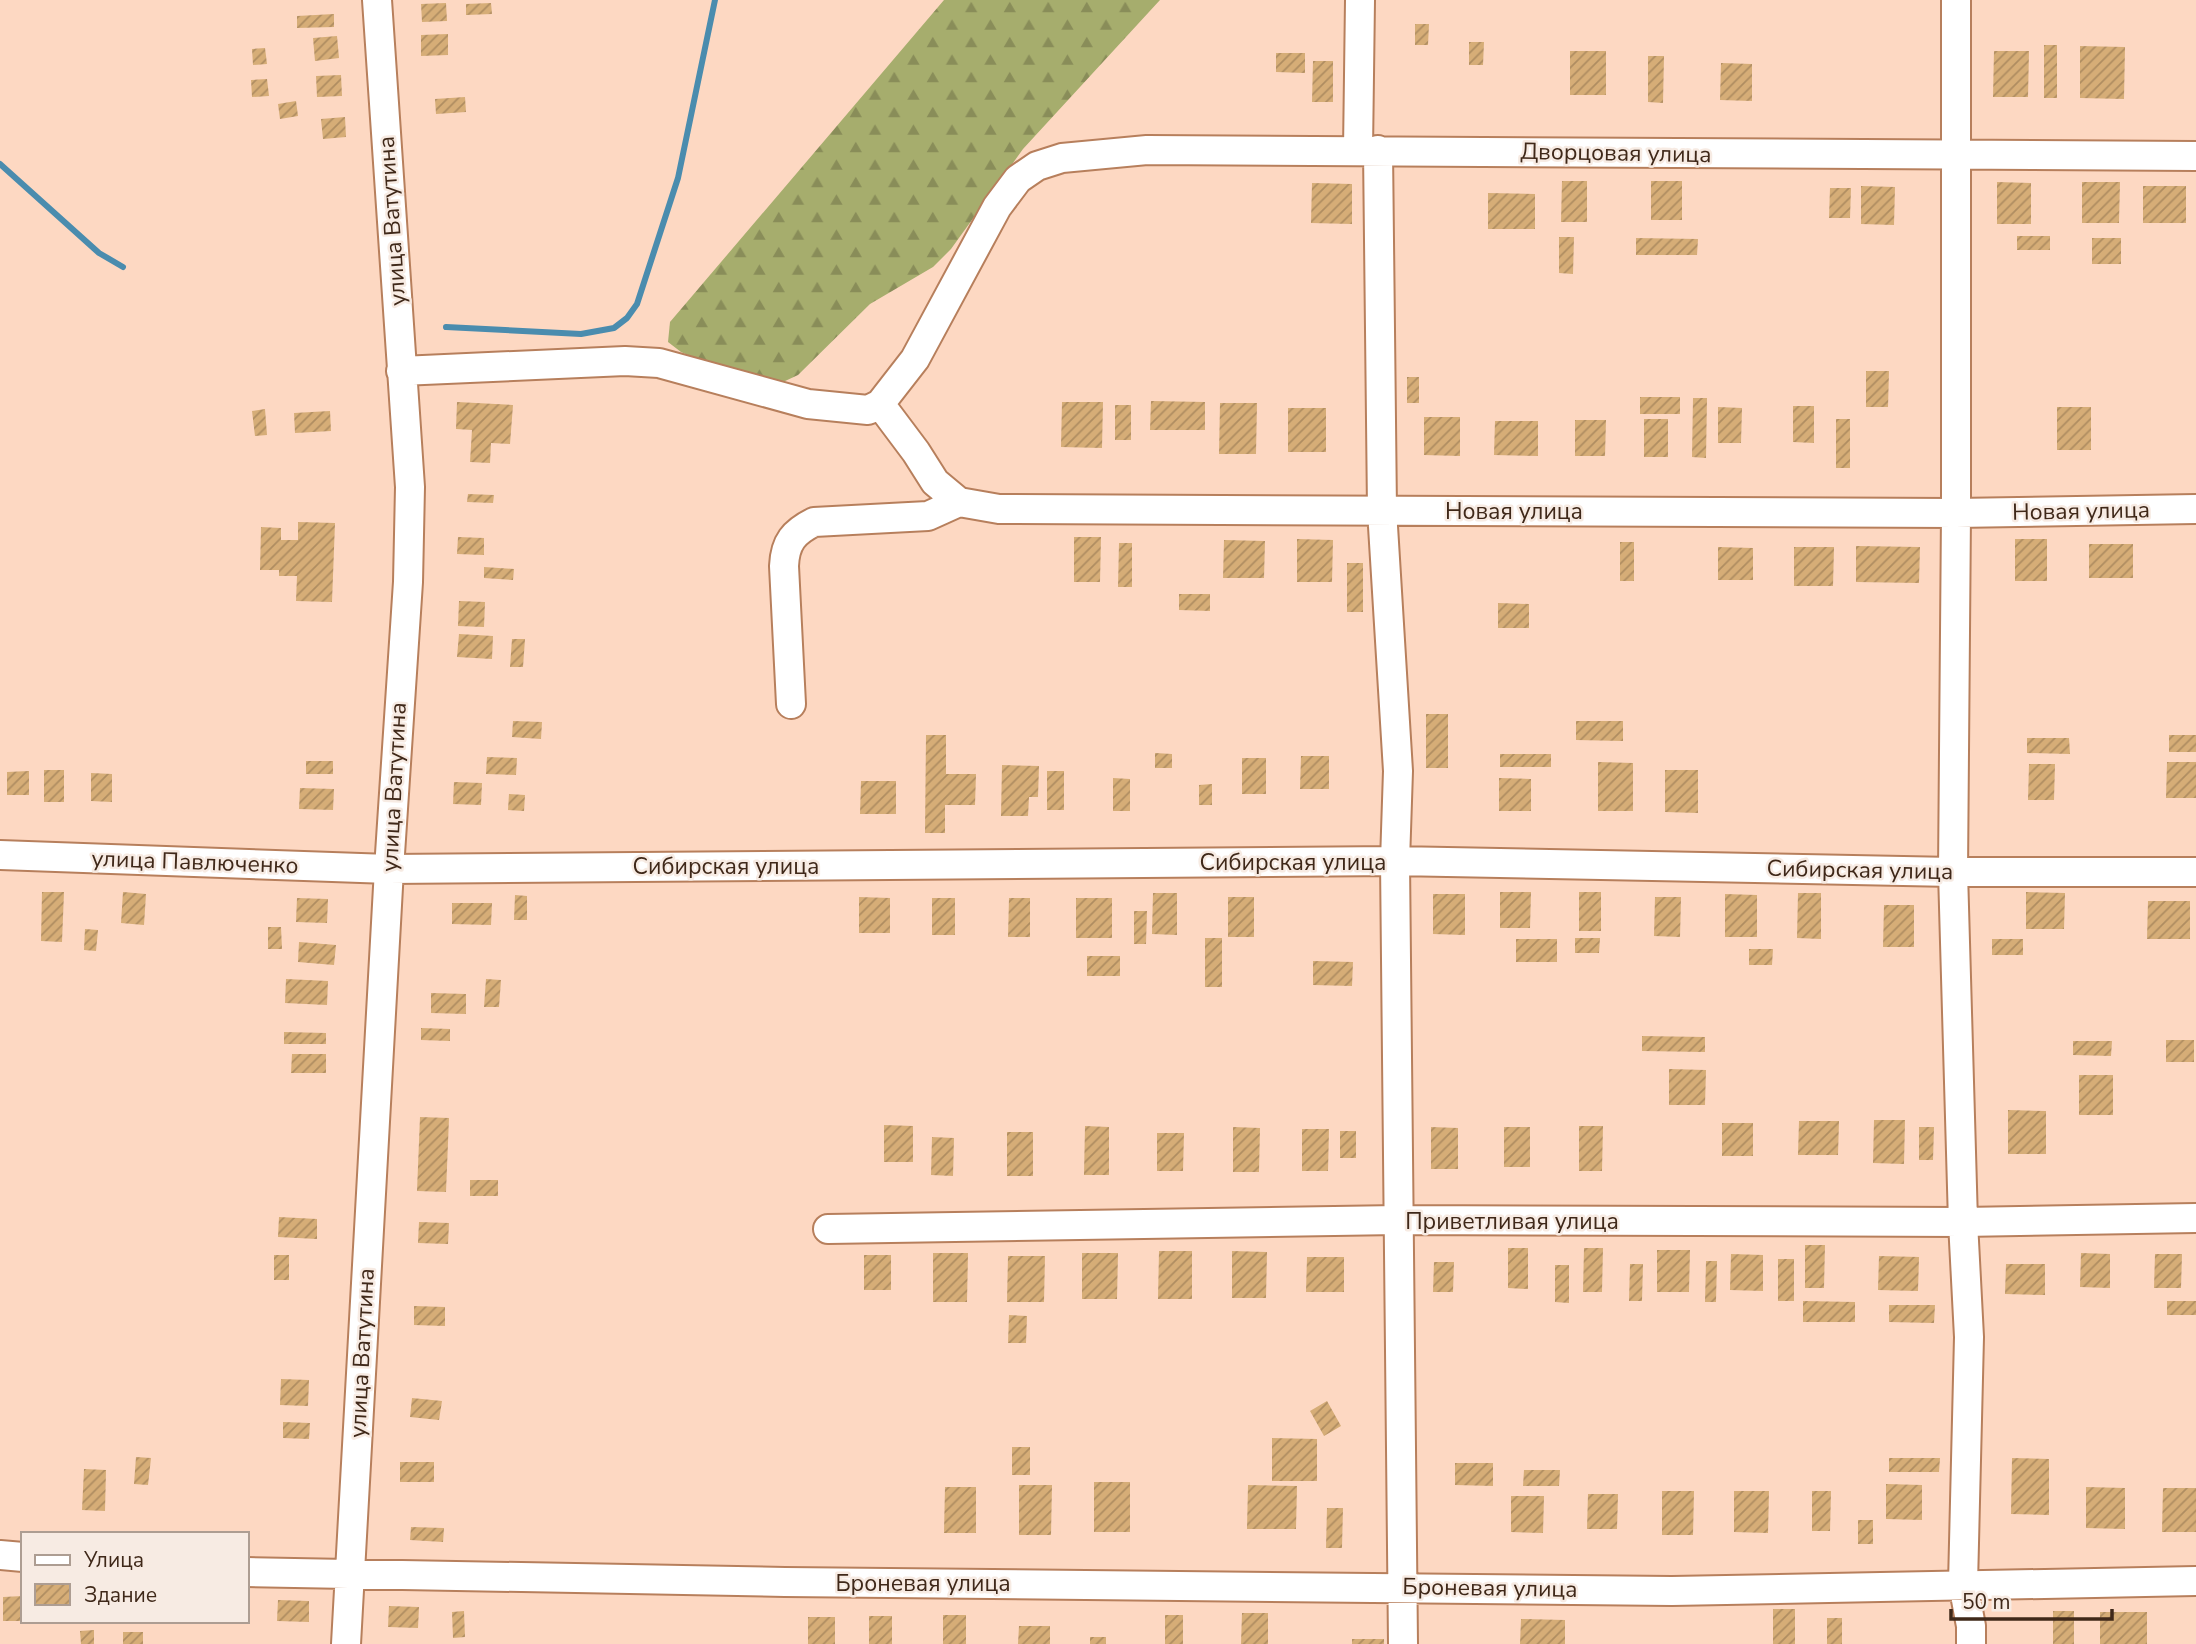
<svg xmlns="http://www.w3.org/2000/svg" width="2196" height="1644" viewBox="0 0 2196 1644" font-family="'Nunito Sans',sans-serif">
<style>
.forest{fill:url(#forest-firs)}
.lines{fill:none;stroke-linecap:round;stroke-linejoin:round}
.stream{stroke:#4a8cae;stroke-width:6}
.building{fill:url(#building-hatch)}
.minor-casing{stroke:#b77f5c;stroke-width:32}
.minor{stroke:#fff;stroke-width:28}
.labels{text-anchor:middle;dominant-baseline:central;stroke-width:5;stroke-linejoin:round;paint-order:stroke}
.street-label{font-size:23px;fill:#3f2819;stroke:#f7ebe3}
</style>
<defs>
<pattern id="forest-firs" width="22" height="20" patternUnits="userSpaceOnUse" patternTransform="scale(1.75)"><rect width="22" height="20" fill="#a6ad6d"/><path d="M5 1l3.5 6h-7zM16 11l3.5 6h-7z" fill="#898d59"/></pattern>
<pattern id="building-hatch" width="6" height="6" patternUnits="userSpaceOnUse" patternTransform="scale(1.75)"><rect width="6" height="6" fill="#d6ad77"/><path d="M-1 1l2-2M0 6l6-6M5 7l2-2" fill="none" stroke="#af8d61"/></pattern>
</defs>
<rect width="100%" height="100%" fill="#fdd8c2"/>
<path class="forest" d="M944 0H1160L1023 149 951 249 933 267 870 304 798 375 783 382 765 383 715 367 681 352 668 342 670 322Z"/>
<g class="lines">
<path class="stream" d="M0 164 99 253 123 267
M446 327 581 334 614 328 627 318 637 304 678 178 715 0"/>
</g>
<path class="building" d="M446 3 447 21 422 22 421 4Z
M491 3 492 14 466 15V4Z
M334 14V27L297 28V16Z
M1415 24H1429L1428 45H1415Z
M448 34V55L421 56V35Z
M337 36 339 58 315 61 313 38Z
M1469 42H1484L1483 65H1469Z
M2044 45H2057V98H2044Z
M2080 46 2125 47 2124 99 2080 98Z
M265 48 267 64 253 65 252 49Z
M1570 51H1606V95H1570Z
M1994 51H2029L2028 97H1993Z
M1276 53H1305V73L1276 72Z
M1648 56H1664L1663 103 1648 102Z
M1313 61H1333V102H1312Z
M1721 63 1752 64V101L1720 100Z
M341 75 342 96 317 97 316 76Z
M267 79 269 96 252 97 251 80Z
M465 97 466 112 436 114 435 99Z
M296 101 298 116 280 119 278 104Z
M345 117 346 137 323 139 321 119Z
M1562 181H1587V222H1561Z
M1651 181H1682V220H1651Z
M1997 182 2031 183V224H1997Z
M2082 182H2120L2119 223H2082Z
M1312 183 1352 184V224L1311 223Z
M1861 186 1895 187 1894 225 1861 224Z
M2143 186H2186V223H2143Z
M1830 188H1851L1850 218H1829Z
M1488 193 1535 194V229H1488Z
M2017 236H2050V250H2017Z
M1559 237H1574L1573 274 1559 273Z
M1636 238 1698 239 1697 255H1636Z
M2092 238H2121V264H2092Z
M1866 371H1889L1888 407H1866Z
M1407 377H1419V403H1407Z
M1640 397H1680V414H1640Z
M1693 398H1707L1706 458 1692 457Z
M1151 401 1205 402V430H1150Z
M457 402 513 405 510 444 491 443 490 463 470 462 472 430 456 429Z
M1062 402H1103L1102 448 1061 447Z
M1220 403H1257L1256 454H1219Z
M1115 405H1131V440H1115Z
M1793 406H1814V443L1793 442Z
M1718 407 1742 408 1741 443H1718Z
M2057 407H2091V450H2057Z
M1288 408H1326V452H1288Z
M265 409 267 435 255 436 252 411Z
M330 411 331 431 295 433 294 413Z
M1424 417H1460V456L1424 455Z
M1644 419H1668V457H1644Z
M1836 419H1850V468H1836Z
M1575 420H1606L1605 456H1575Z
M1495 421H1538V456L1494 455Z
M468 494 494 495 493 503 467 502Z
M298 522 335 523 332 602 296 601 297 576H279V570H260L261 527 281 528V540H298Z
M458 537 484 538V555L457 554Z
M1074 537H1101L1100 582H1074Z
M1297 539 1333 540 1332 582H1297Z
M2015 539H2047V581H2015Z
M1224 540 1265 541 1264 578H1223Z
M1620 542H1634V581H1620Z
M1119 543H1132V587H1118Z
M2089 544H2133V578H2089Z
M1856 546 1920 547 1919 583 1856 582Z
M1718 547 1753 548V580H1718Z
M1794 547H1834L1833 586H1794Z
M1347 563H1363V612H1347Z
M484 567 514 569 513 580 484 578Z
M1179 594H1210V611L1179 610Z
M459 601 485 602 484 627 458 626Z
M1498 603 1529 604V628H1498Z
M459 634 493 636 492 659 457 657Z
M512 639H525L523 667H510Z
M1426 714H1448V768H1426Z
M513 721 542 722 541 739 512 737Z
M1576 721H1623V741L1576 740Z
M926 735H946V774H976L975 805H945V833H925Z
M2169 735H2196V752H2169Z
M2027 738H2069L2070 754 2027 753Z
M1155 753 1172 754V768H1155Z
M1500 754H1551V767H1500Z
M1301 756H1329V789H1300Z
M487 757 517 758 516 775 486 774Z
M1242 758H1266V794H1242Z
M306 761H333V774H306Z
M1598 762 1633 763V811H1598Z
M2167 762H2196V798H2166Z
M2029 764H2055L2054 800H2028Z
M1002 765 1039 766 1038 797H1029L1028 816H1001Z
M44 770H64V802H44Z
M1665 770H1698V813L1665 812Z
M29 771V795H7V772Z
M1047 771H1064V810H1047Z
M91 773 112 774V802L91 801Z
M1113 778 1130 779V811H1113Z
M1499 778 1531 779V811H1499Z
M861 781H896V814H860Z
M454 782 482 783 481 805 453 804Z
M1212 784V805H1199V785Z
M300 788 334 789 333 810 299 809Z
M509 794 525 795 524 811 508 810Z
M42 892H64L62 942 41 941Z
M123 892 146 894 144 925 121 923Z
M1500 892H1531L1530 928H1500Z
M1579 892H1601V931H1579Z
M2026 892 2065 893 2064 929H2026Z
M1153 893H1177V935L1152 934Z
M1798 893H1821V939L1797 938Z
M1433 894H1465V935L1433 934Z
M1725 894 1757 895V937H1725Z
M515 895 527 896V920H514Z
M859 897 890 898V933H859Z
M1228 897H1254V937H1228Z
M1655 897H1681L1680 937 1654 936Z
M297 898 328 899 327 923 296 922Z
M932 898H955V935H932Z
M1009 898H1030V937H1008Z
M1076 898H1112V938H1076Z
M2148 901H2190V939H2147Z
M452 903H492L491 925 452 924Z
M1884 905H1914V947H1883Z
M1134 911H1147L1146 944H1134Z
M268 927H281L282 949H268Z
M85 929 98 930 96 951 84 950Z
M1205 938H1222V987H1205Z
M1575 938H1600L1599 953H1575Z
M1516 939H1557V962H1516Z
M1992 939H2023V955H1992Z
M299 942 336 945 334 965 298 962Z
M1749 949H1773L1772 965H1749Z
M1087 956H1120V976H1087Z
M1313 961 1353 962 1352 986 1313 985Z
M286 979 328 981 327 1005 285 1003Z
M486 979 501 980 499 1007H484Z
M431 993 466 994V1014L431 1013Z
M421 1028 450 1029V1041L421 1040Z
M284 1032 326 1033V1044H284Z
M1642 1036 1705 1037V1052L1642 1051Z
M2166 1040H2194V1062H2166Z
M2073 1041H2112L2111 1056 2073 1055Z
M292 1054H326V1073H291Z
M1669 1069 1706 1070 1705 1105H1669Z
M2079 1075H2113V1115H2079Z
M2008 1110 2046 1111V1154H2008Z
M420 1117 449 1118 446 1192 417 1191Z
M1874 1120H1905L1904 1164 1873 1163Z
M1799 1121H1839L1838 1155H1798Z
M1722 1123H1753V1156H1722Z
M884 1125 913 1126V1162H884Z
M1085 1126 1109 1127V1175H1084Z
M1579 1126H1603L1602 1171H1579Z
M1233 1127 1260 1128 1259 1172H1233Z
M1431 1127 1458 1128V1169H1431Z
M1504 1127H1530V1167H1504Z
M1919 1127H1934L1933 1160H1919Z
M1302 1129H1329L1328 1171H1302Z
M1340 1131H1356V1158H1340Z
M1007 1132H1033V1176H1007Z
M1157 1133H1184L1183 1171H1157Z
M932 1137 954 1138 953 1176 931 1175Z
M470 1180H498V1196H470Z
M279 1217 317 1219V1239L278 1237Z
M419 1222 449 1223 448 1244 418 1243Z
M1805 1245H1825L1824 1288H1805Z
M1508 1248H1528V1289L1508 1288Z
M1584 1248H1603L1602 1292H1583Z
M1657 1250H1690L1689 1292H1657Z
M1159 1251H1192V1299H1158Z
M1232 1251 1267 1252 1266 1298H1232Z
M933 1253H968L967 1302H933Z
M1082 1253H1118L1117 1299H1082Z
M2081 1253 2110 1254V1288L2080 1287Z
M1731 1254 1763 1255V1291L1730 1290Z
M2155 1254H2182L2181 1288H2154Z
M274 1255H289V1280H274Z
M864 1255H891V1290H864Z
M1008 1256H1045L1044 1302H1007Z
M1879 1256 1919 1257 1918 1291 1878 1290Z
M1307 1257H1344V1292H1306Z
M1778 1259H1794V1301H1778Z
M1706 1261H1717L1716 1302H1705Z
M1434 1262H1454L1453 1292H1433Z
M1630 1264H1643L1642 1301H1629Z
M2006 1264H2045V1295L2005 1294Z
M1555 1265H1569V1303L1555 1302Z
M1803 1301 1855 1302V1322H1803Z
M2167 1301H2196V1315H2167Z
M1889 1305H1935L1934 1323 1889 1322Z
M414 1306 445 1307V1326L414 1325Z
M1009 1315 1027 1316 1026 1343H1008Z
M281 1379 309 1380 308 1406 280 1405Z
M412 1398 442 1401 439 1420 410 1417Z
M1327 1401 1341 1426 1324 1436 1310 1411Z
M283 1422 310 1423 309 1439 283 1438Z
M1272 1438 1317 1439V1481H1272Z
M1012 1447H1030V1475H1012Z
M136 1457 151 1458 148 1485 134 1484Z
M1889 1458H1940L1939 1472H1889Z
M2012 1458 2049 1459V1515L2011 1514Z
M400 1462H434V1482H400Z
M1455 1463H1493V1486L1455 1485Z
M84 1469 106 1470 105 1511 82 1510Z
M1524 1470H1560L1559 1486H1523Z
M1094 1482H1130V1532H1094Z
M1886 1484 1922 1485V1520L1886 1519Z
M1019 1485H1052L1051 1535H1019Z
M1248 1485 1297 1486 1296 1529H1247Z
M945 1487H976V1533H944Z
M2086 1487 2125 1488V1529L2086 1528Z
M2163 1488H2196V1532H2162Z
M1662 1491H1694L1693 1535H1662Z
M1734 1491H1769L1768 1533 1734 1532Z
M1812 1491H1831L1830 1531H1812Z
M1588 1494H1618L1617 1529H1587Z
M1511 1496H1544L1543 1533 1511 1532Z
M1327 1508H1343L1342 1548H1326Z
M1858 1520H1873V1544H1858Z
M411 1527 444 1528 443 1542 410 1540Z
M23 1596V1621H3V1597Z
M278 1600 309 1601V1622L277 1621Z
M389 1606 419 1607 418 1628 388 1627Z
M1773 1609H1795V1644H1773Z
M464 1611 465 1637 453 1638 452 1612Z
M2053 1611H2074V1644H2053Z
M2100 1612H2147V1644H2100Z
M1242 1613H1268V1644H1241Z
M943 1615H966V1644H943Z
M1165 1615H1183V1644H1165Z
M869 1616H892V1644H869Z
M808 1617H835V1644H808Z
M1827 1618H1842V1644H1827Z
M1521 1619 1565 1620V1644H1520Z
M1019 1626H1050V1644H1018Z
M94 1630V1644H81L80 1631Z
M123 1632H143V1644H123Z
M1090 1637H1106V1644H1090Z
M1352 1639H1384V1644H1352Z"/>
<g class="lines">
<g class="minor-casing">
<path id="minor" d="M1956 0V513L1953 872 1963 1222 1969 1337 1963 1584 1971 1626V1644
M1358 150 1360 0
M1378 150 1382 510 1398 771 1395 861 1403 1644
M401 371 625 361 659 363 808 404 868 410 880 404 915 359 997 207 1018 179 1037 166 1062 158 1147 150 2196 156
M880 404 916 452 935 482 959 502 999 509 1956 513 2196 509
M791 704 784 566C785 542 794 532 814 522L928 516 959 502
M0 855 389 869 1395 861 1953 872H2196
M828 1229 1398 1220 1963 1222 2196 1218
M0 1555 23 1557
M247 1572 785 1582 1672 1591 2196 1581
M346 1644 389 869 408 582 410 487 377 0"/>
</g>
<use href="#minor" class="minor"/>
</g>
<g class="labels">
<g class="street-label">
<text transform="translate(1616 153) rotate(1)">Дворцовая улица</text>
<text transform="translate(392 221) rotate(-94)">улица Ватутина</text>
<text x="1514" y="511">Новая улица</text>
<text transform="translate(2081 511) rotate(-1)">Новая улица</text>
<text transform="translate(394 787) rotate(-87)">улица Ватутина</text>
<text transform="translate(195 862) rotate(2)">улица Павлюченко</text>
<text x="1293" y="862">Сибирская улица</text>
<text x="726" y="866">Сибирская улица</text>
<text transform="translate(1860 870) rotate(1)">Сибирская улица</text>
<text x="1512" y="1221">Приветливая улица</text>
<text transform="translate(362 1353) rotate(-87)">улица Ватутина</text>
<text x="923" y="1583">Броневая улица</text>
<text transform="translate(1490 1588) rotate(1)">Броневая улица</text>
</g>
</g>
<rect x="21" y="1532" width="228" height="91" fill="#f7ebe3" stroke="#ad9d92" stroke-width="2"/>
<rect x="35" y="1555" width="35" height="10" fill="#ffffff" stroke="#ad9d92" stroke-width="2"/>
<text x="84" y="1567" font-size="21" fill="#3f2819">Улица</text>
<rect x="35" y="1584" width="35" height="21" fill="url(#building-hatch)" stroke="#ad9d92" stroke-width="2"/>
<text x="84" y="1602" font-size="21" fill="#3f2819">Здание</text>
<path d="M1951 1609v10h161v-10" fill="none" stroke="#3f2819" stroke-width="3.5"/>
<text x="1962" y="1609" font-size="21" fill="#3f2819" stroke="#f7ebe3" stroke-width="5" paint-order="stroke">50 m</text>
</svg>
